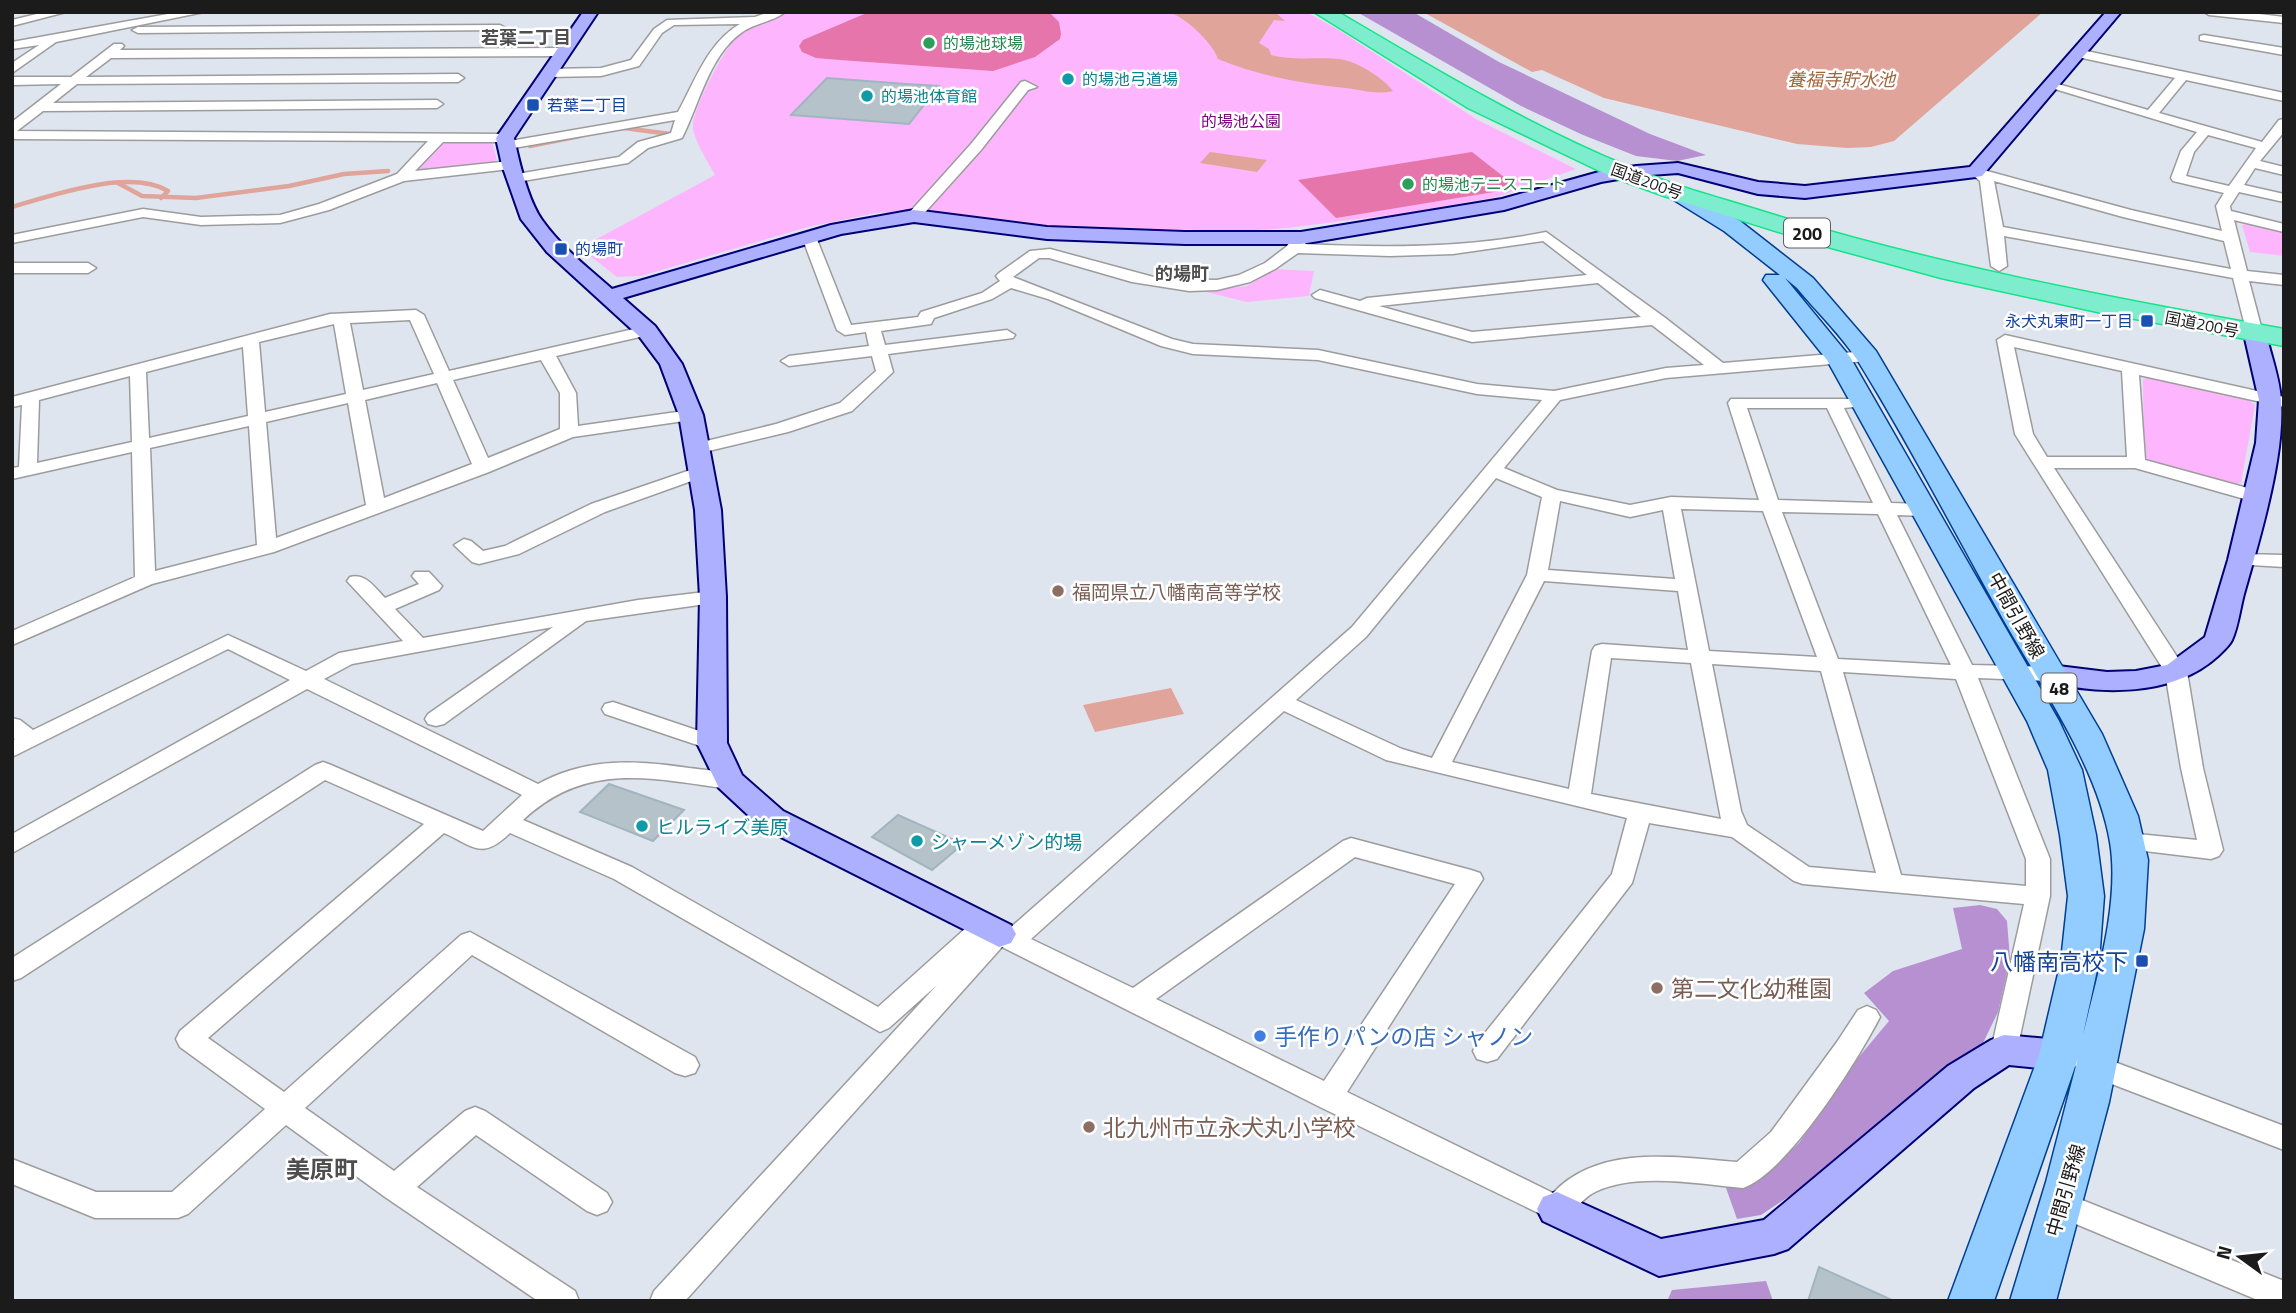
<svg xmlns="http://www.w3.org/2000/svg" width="2296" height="1313" font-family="'Titillium Web','Noto Sans JP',sans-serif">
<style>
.forest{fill:#b790d1}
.park{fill:#fdb6fe}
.pitch{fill:#e575ab}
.water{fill:#e0a49b}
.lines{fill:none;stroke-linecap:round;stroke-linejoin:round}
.stream{stroke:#e0a49b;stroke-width:4.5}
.building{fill:#b5c2ca;stroke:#a0b5c0;stroke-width:2}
.street-casing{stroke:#9c9c9c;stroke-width:3}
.secondary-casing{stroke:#010074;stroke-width:4}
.primary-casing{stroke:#003e92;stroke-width:3}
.highway-casing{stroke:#15e388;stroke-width:3}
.street{fill:#fff;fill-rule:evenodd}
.secondary{fill:#acb0ff;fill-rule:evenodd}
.primary{fill:#93ccff;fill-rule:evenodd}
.highway{fill:#7eedce;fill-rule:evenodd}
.leisure-dot{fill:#2e9e5b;stroke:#fff;stroke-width:2.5}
.culture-dot{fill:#0f9aa8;stroke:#fff;stroke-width:2.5}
.transit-dot{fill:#1a4fb4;stroke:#fff;stroke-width:2.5}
.education-dot{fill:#8d6e63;stroke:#fff;stroke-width:2.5}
.shop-dot{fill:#3f7fe0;stroke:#fff;stroke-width:2.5}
.labels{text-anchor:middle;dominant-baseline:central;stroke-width:5;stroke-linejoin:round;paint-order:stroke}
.far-leisure-label{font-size:16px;fill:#27864d;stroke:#fff;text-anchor:start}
.far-culture-label{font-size:16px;fill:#0d838f;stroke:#fff;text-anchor:start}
.far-transit-label{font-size:16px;fill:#164399;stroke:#fff;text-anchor:start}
.far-park-label{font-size:16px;fill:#7e0280;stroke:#fff}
.far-street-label{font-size:16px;fill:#1b1b1b;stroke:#fff}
.far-neighbourhood-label{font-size:18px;font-weight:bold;fill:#4e4e4e;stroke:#fff}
.far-water-label{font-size:18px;font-style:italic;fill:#a1653b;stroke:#fff}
.shield{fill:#fff;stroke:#5f5f5f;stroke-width:2}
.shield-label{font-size:18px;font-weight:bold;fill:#1b1b1b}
.education-label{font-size:19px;fill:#785e54;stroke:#fff;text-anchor:start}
.street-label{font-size:19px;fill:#1b1b1b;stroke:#fff}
.culture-label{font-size:19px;fill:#0d838f;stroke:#fff;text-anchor:start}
.near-transit-label{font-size:23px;fill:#164399;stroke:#fff;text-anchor:end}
.near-education-label{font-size:23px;fill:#785e54;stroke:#fff;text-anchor:start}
.near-shop-label{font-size:23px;fill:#366cbe;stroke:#fff;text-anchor:start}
.near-neighbourhood-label{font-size:24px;font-weight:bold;fill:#4e4e4e;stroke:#fff}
</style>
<rect width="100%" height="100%" fill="#dfe5ee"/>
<g class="forest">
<path d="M1357,12H1413L1499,62L1650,134L1706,155L1677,161L1636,156L1583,135L1521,106Z"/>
<path d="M1980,905L1997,909L2007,921L2010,959L1998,1012L1983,1043L1904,1102L1848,1157L1761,1215L1737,1219L1726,1188L1757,1182L1799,1143L1858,1058L1889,1021L1864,993L1893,971L1962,949L1953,908Z"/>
<path d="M1766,1281L1773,1301H1667L1672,1290Z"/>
</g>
<g class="park">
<path d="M787,12H1306L1337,29L1476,119L1576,169L1497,197L1406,213L1287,228L1243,231L1064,227L928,210L876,213L808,227L641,276L617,277L580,248L715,175C709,164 692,137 693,126C693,107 727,43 742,31C755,21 772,17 787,12Z"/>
<path d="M485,140L492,143L497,160L485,165L427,171L418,169L440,144Z"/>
<path d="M2247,224L2284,233V256L2250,252L2242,225Z"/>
<path d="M1274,269L1314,271L1309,296L1247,302L1202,291L1247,286Z"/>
<path d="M2150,377L2246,398L2255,405L2241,483L2233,484L2151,461L2144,456L2143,379Z"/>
</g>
<g class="pitch">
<path d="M869,12H1049L1059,22L1061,34L1060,39L1035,57L993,71L840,60L816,58L802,52L799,46L803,40Z"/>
<path d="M1472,152L1518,188L1336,218L1298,180Z"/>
</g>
<g class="water">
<path d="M1169,12H1275L1285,21L1274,20L1259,43L1269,49L1271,55C1295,62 1329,55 1348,61C1362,65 1384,79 1393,91C1375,95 1363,90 1345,88C1300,83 1259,76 1218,59C1212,42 1186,18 1169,12Z"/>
<path d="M1423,12H2043L1894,141L1871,147L1847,148L1797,144L1604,98L1542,70L1532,72Z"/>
<path d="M1210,152L1267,160L1257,172L1200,163Z"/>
<path d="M1171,688L1184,714L1095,732L1083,705Z"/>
</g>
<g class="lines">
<g class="stream">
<path d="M624,128L670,134"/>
<path d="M530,146L580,136"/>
<path d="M118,183L142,196L196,198L289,186L344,174L388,171"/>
<path d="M12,207C53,195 130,168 168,191L161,198"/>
</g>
</g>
<g class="building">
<path d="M827,78L906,84L939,86L909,124L791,115Z"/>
<path d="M609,784L684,810L653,841L580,812Z"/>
<path d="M898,815L963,844L932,870L872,837Z"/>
<path d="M1819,1267L1894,1301H1808Z"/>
</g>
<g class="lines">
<defs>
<g id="street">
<path d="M45,12H66L12,26V20Z"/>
<path d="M179,12H204L56,42L12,73V63L39,45L12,49V42Z"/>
<path d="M769,12H785C773,22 754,23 741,33C709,56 699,105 682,138L648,148L628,163L517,182L510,178L517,174L619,157L638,142L671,133L675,120L508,149L501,145L504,142H443L415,171L511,161L518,165L511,169L404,181L329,210L280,223L201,225L143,217L12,243V235L143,209L201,217L280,215L319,204L397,174L428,141L12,139V122L61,84L12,85V77H71L114,44H122L124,46L120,50L563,48L569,52L563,56L111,58L86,77L458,74L464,78L458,82L77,84L53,103L437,100L443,104L437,108L43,111L17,131L505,134L510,135V141L678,112C695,81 708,42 740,24L674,25L662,33L639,66L601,76L549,77L543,73L549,69L601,68L631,60L654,29L667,20L755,17Z"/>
<path d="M2204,12H2243L2284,17V23L2209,15Z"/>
<path d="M500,25L506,28L504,30L138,33L132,30L138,27Z"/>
<path d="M2204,35L2284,48V55L2200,40V36Z"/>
<path d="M2077,49L2284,93V101L2186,80L2159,113L2262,142L2279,120L2284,119V132L2260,161L2284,167V175L2255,168L2244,185L2284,194V202L2239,192L2230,206L2231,211L2284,224V232L2234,220L2247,271L2284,275V285L2249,281L2263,334L2261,337L2255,339L2247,334L2233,278L2004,236L2007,266L1999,271L1991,266L1980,181L1969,172L1976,168L2131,210L2222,231L2216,206L2224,193L2173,181L2171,178L2181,151L2197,132L2045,86L2051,82L2148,110L2175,78L2073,56L2071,53ZM2208,135L2256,148L2229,186L2186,176L2194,152ZM1994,181L2123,217L2224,241L2231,269L2003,227Z"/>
<path d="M1025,81L1037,87L1028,90L981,150L919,219H909V213L971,144L1021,82Z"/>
<path d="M1546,232L1664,317L1723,363L1867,351L1875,356L1867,361L1666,378L1560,400L1504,468L1557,490L1630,505L1671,497L1759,500L1728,403L1731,399H1854L1857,403L1854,407L1844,408L1891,503L1923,504L1932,510L1923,516L1897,515L1972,665L2050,667L2058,669L2061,674L2058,679L2050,681L1978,678L2050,859V896L2017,1050L2014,1058L2004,1061L1994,1058L1991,1050L2024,904L1803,884L1794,881L1732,837L1649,823L1632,883L1497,1059L1487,1062L1477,1059L1473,1051L1477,1043L1612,874L1627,818L1386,760L1284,711L1031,939L1133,988L1343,841L1351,838L1471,870L1480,873L1483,879L1347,1092L1553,1193C1599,1144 1677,1157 1737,1162L1771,1132L1837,1042L1858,1010L1867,1006L1876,1010L1880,1017C1858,1060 1788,1172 1743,1188C1700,1184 1635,1172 1595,1192C1580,1199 1574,1216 1557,1222L1318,1106L1002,947L685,1301H650L654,1291L937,985L889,1028L880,1032L614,879L510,833C482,860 475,847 444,833L208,1038L284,1092L461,935L470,932L695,1057L699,1065L695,1073L685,1076L675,1073L472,955L305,1108L394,1171L465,1111L475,1107L485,1111L607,1193L612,1202L607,1211L597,1215L587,1211L476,1135L417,1187L575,1291L579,1301H538L385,1197L286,1125L188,1214L178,1218H95L12,1184V1159L96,1192H172L265,1109L180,1047L176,1039L180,1031L424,824L325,780L21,978L12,981V958L315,765L323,762L331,765L483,831L522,795L307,689L12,853V834L290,680L228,649L12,757V741L15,739L12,737V718L20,720L33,730L228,635L306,671L339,653L403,641L347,581L350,577C366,573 375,588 385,598L419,584L412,576L415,572H429L442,586L439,590L395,609L423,638L638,600L713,591L720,593L723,597L720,601L713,603L586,621L444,724L436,726L428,724L425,719L428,714L553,627L352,664L324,679L538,784C586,757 637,760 689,768C705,770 722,771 738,775L741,781L738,787L730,789C652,779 587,760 523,820L632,867L878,1007L977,918L986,916L995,918L998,925L1010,928L1352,627L1542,400L1477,394L1318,360L1193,354L1161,346L1048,299L1011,288L992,299L934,318L931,324L881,331L885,345L1007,330L1015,335L1013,338L888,354L893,372L852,411L788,432L696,454L690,453L687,449L690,445L776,424L840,403L876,371L872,356L789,366L781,361L789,356L869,346L866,332L845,335L837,330L802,237L804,234H814L816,237L851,325L918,317L921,312L982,293L1000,281L996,276L999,273L1030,251L1050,249L1161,279L1217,280L1239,275L1265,263L1286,247L1296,235L1301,234L1308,238L1305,244C1386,248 1466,248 1546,232ZM1543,241L1587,275L1367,298L1360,301L1320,290L1312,295L1315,298L1472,342L1652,325L1704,365L1666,368L1554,391L1477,384L1318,350L1193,344L1172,339L1013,277L1039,258H1049L1132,282L1189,291L1217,290L1250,282L1275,269L1298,253L1390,256L1453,254ZM1598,283L1641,317L1472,332L1379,306ZM1747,408H1827L1873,503L1778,500ZM1496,478L1542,497L1527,575L1432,758L1402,749L1296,700L1366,637ZM1560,501L1630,517L1663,510L1675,579L1548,570ZM1681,509L1763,511L1817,657L1709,651ZM1782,512L1878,514L1951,665L1838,659ZM1544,581L1678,591L1688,650L1602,644L1595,646L1592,651L1569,789L1452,762ZM1611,658L1691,663L1721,819L1591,794ZM1712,664L1821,671L1876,873L1809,867L1747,825L1741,811ZM1843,672L1956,679L2026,859V886L1901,875ZM1355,857L1455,884L1324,1081L1156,999Z"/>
<path d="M12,263H88L96,268L88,273H12Z"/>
<path d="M416,310L424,315L449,371L647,326L653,328L655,331L653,334L556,356L576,393L578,426L691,410L700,415L691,420L573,437L489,472L274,552L152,584L12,645V631L135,577L132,452L12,479V468L19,467L22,405L12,407V397L330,314ZM410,320L434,374L363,390L350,323ZM334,324L346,394L265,412L259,342ZM243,347L248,416L149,438L146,372ZM541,360L560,393V429L488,458L453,380ZM130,376L132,442L37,463L39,400ZM437,383L472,464L384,498L365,400ZM348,403L366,505L276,538L266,422ZM249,426L257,545L155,571L150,448Z"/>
<path d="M2005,335L2284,397V407L2139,375L2145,460L2262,492L2264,496L2262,500H2248L2135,468H2054L2187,672L2203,768L2223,850L2219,856L2211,859L2128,849L2120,847L2116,841L2120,835L2128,833L2197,840L2181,768L2165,672L2015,434L1997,340ZM2014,347L2122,371L2127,457H2047L2033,434Z"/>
<path d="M702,466L708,467L711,471L708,475L605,512L519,554L479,564L472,562L454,545L464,539L471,541L483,551L505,546L591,504Z"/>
<path d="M2241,554L2284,555V567L2234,564L2231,560L2234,556Z"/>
<path d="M613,702L720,738L723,743L720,748L712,750L605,714L602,709L605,704Z"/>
<path d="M2088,1052L2284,1126V1150L2078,1071L2074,1063L2078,1055Z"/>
<path d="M2062,1192L2284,1281V1301H2260L2052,1214L2047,1205L2052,1196Z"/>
</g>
<g id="secondary">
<path d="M583,12H598L514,138C519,162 528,200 542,220C561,247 587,267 612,289L831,225L914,210L1047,227L1185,232H1301L1502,199L1599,172L1636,166L1678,163L1758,182L1805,186L1970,167L2106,12H2121L1982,176L1976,177L1805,198L1758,194L1678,173L1636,176L1601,182L1504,210L1301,244H1185L1047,239L914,222L841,234L623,298L655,326L682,364L703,415L721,510L726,597L727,743L742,775L783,811L1011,925L1016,934L1011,943L999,947L761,827L719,788L697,743L700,597L695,510L679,415L660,364L639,336L547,252L521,219L502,165L496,138Z"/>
<path d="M2255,328L2263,329L2266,334C2271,356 2280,379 2281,401C2285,456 2259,541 2244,594C2240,609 2238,627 2232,640C2229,646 2222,652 2218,656C2172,698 2096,695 2040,680L2036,674L2040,668L2050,665L2107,672L2136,671L2167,665L2205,637L2228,560L2256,443L2259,400L2244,334L2247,329Z"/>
<path d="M2004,1035L2059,1040L2072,1045L2077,1055L2072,1065L2059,1070L2009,1065L1974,1088L1788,1249L1774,1254L1659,1276L1543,1221L1537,1209L1543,1197L1557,1192L1661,1239L1764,1220L1948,1066L1991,1040Z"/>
</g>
<path id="primary" d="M1668,182L1740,221L1813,278L1876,351L2102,734L2138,816L2148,860L2144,929L2109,1102L2056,1301H2010L2046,1182L2078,1058L1994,1301H1948L2039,1055L2061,961L2068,896L2060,835L2048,770L2027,721L1827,360L1763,280L1766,275H1780L1724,231L1661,192L1658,188L1661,184ZM1785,278L1797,288C1817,312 1841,335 1858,361C1910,445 1955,533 2003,619C2041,686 2097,766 2110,842C2120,902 2097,977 2083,1035L2099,961L2104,896L2096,835L2082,770L2059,721L1850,357Z"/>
<path id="highway" d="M1314,12H1338C1433,68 1526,124 1627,166C1673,186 1721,198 1768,213C1937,265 2110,298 2284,329V346L2102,313L1941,278L1817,244L1664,196L1612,177L1468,108Z"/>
</defs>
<use href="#street" class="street-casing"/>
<use href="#secondary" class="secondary-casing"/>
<use href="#primary" class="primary-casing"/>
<use href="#highway" class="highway-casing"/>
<use href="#street" class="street"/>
<use href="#secondary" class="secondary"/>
<use href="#primary" class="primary"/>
<use href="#highway" class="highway"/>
</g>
<g class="leisure-dot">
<circle cx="929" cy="43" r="7"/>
<circle cx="1408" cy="184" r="7"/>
</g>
<g class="culture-dot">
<circle cx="1068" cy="79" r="7"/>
<circle cx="867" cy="96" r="7"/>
<circle cx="642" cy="826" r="7"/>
<circle cx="917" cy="841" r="7"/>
</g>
<g class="transit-dot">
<rect x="526" y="98" width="14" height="14" rx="3.5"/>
<rect x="554" y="242" width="14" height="14" rx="3.5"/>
<rect x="2140" y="314" width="14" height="14" rx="3.5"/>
<rect x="2135" y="954" width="14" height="14" rx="3.5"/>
</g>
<g class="education-dot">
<circle cx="1058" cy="591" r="7"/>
<circle cx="1657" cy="988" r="7"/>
<circle cx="1089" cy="1127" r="7"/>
</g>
<circle class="shop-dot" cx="1260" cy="1036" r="7"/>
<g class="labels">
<g class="far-leisure-label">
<text x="943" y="43">的場池球場</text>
<text x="1422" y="184">的場池テニスコート</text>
</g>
<g class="far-culture-label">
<text x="1082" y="79">的場池弓道場</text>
<text x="881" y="96">的場池体育館</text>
</g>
<g class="far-transit-label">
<text x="547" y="105">若葉二丁目</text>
<text x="575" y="249">的場町</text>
<text x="2133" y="321" text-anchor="end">永犬丸東町一丁目</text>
</g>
<g class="far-park-label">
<text x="1241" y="121">的場池公園</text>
</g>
<g class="far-street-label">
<text transform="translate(1647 181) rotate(20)">国道200号</text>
<text transform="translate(2202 324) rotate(11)">国道200号</text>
</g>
<g class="far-neighbourhood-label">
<text x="526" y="37">若葉二丁目</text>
<text x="1182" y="273">的場町</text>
</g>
<g class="far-water-label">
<text x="1841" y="79">養福寺貯水池</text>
</g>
<g class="shield">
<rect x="1784" y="218.5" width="46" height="29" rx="5"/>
<rect x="2041.5" y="673.5" width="35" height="29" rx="5"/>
</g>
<g class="shield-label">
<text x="1807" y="233">200</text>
<text x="2059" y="688">48</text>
</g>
<g class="education-label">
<text x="1072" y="591">福岡県立八幡南高等学校</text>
</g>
<g class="street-label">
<text transform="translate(2017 615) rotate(61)">中間引野線</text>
<text transform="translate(2065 1190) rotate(-74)">中間引野線</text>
</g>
<g class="culture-label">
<text x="656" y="826">ヒルライズ美原</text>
<text x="931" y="841">シャーメゾン的場</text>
</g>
<g class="near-transit-label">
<text x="2128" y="961">八幡南高校下</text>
</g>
<g class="near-education-label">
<text x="1671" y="988">第二文化幼稚園</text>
<text x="1103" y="1127">北九州市立永犬丸小学校</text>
</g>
<g class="near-shop-label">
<text x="1274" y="1036">手作りパンの店 シャノン</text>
</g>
<g class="near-neighbourhood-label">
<text x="322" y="1169">美原町</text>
</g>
</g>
<rect width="2296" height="1313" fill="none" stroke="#1b1b1b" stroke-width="28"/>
<g transform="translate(2240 1257) rotate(285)" stroke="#ffffff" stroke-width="5" paint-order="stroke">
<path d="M0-5L12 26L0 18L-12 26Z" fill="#1b1b1b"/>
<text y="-10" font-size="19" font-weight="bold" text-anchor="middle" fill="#1b1b1b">N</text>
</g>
</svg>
